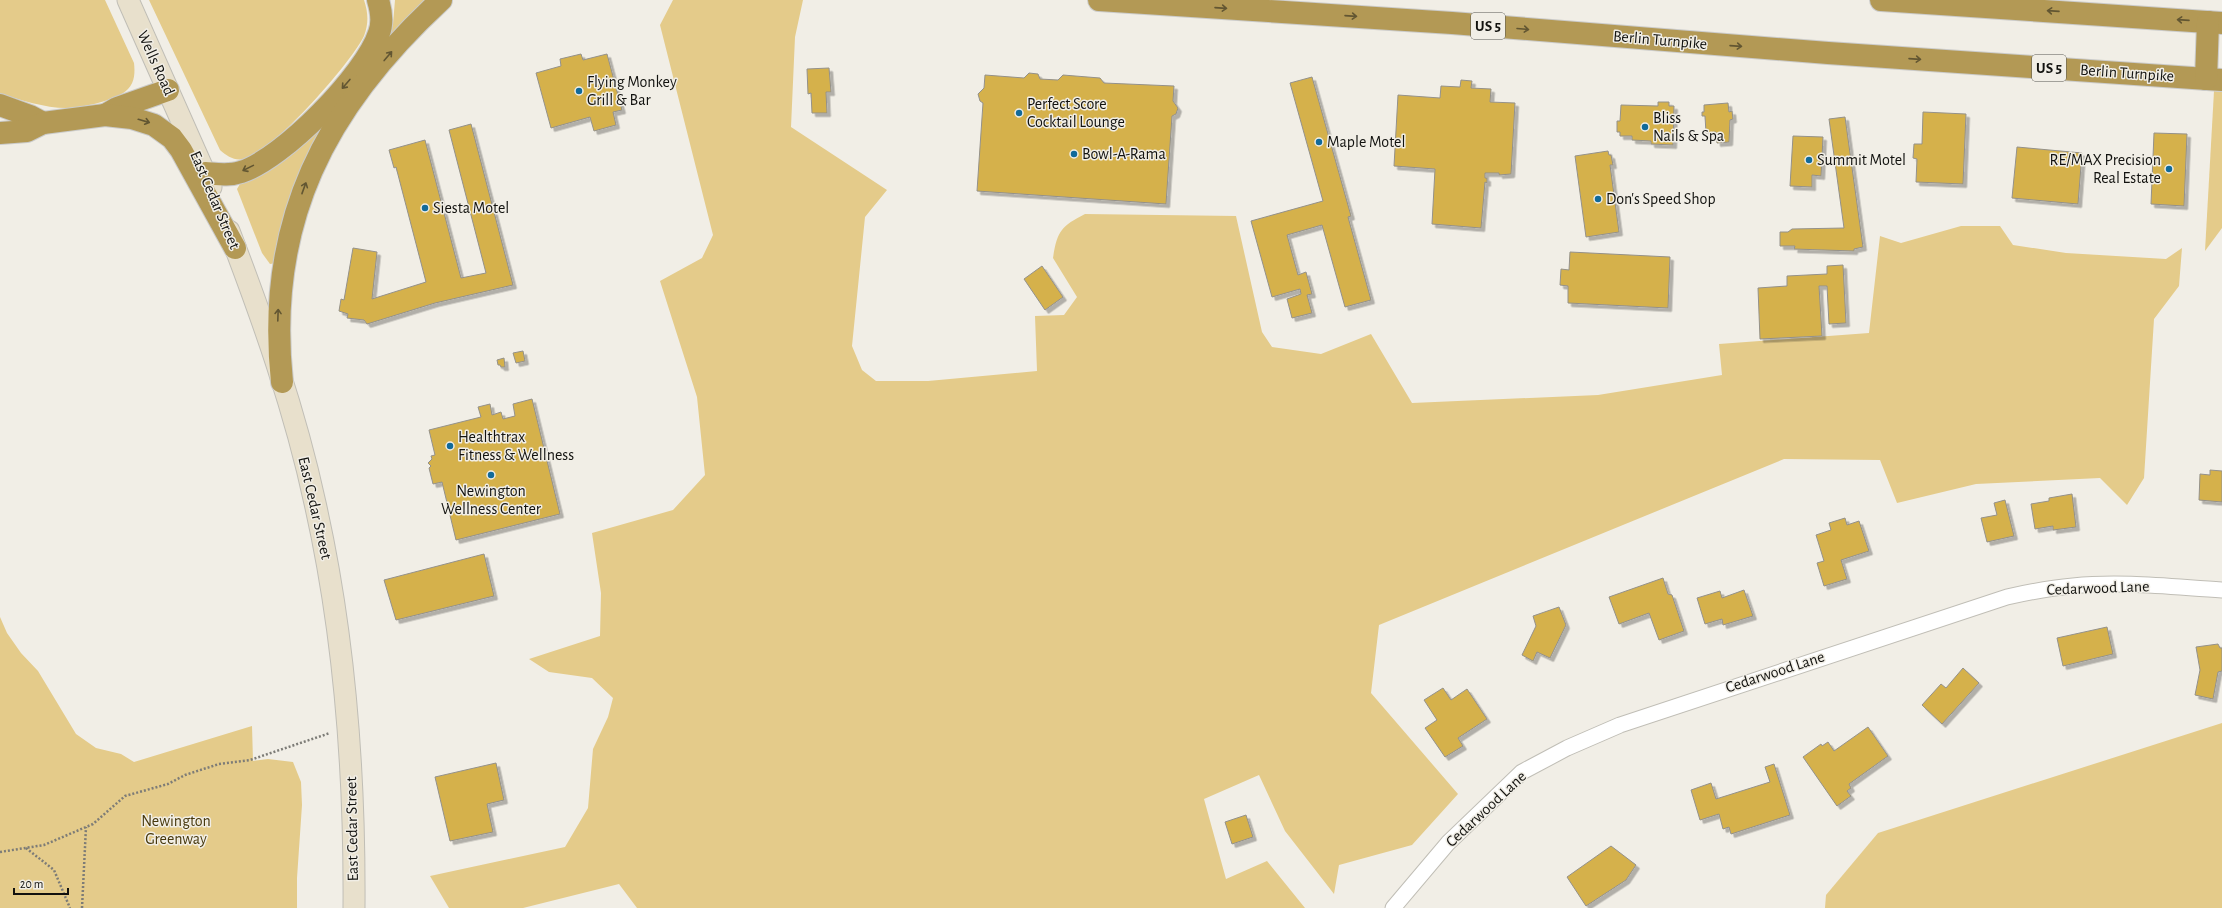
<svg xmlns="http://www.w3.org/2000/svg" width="2222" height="908" font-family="'Alegreya Sans',sans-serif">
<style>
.green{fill:#e4cb8a}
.building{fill:#d5b14c;stroke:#94918a;filter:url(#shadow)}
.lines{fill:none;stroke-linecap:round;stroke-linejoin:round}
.street-casing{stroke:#c0beb6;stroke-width:17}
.secondary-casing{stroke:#c0beb6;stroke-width:23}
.highway-casing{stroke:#cbcbca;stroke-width:24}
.path{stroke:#7d7c77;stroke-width:2.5;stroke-dasharray:2 2;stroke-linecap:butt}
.street{stroke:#fff;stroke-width:15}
.secondary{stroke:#e8e0cc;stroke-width:21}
.highway{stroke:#b39955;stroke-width:22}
.oneway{stroke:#625632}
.poi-dot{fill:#116a9a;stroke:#f1eee6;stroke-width:1.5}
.labels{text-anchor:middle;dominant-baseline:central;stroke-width:3;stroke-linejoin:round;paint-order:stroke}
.shield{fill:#f1eee6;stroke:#555450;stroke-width:1}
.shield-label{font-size:15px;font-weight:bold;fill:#12120f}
.street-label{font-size:16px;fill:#12120f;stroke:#f1eee6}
.poi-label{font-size:16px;fill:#12120f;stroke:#f1eee6;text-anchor:start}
.park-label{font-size:16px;fill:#47380c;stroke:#f1eee6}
</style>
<defs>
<filter id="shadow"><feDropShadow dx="3.5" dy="3.5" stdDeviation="0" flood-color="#0004"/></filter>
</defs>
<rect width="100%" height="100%" fill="#f1eee6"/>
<g class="green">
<path d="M0,0H105L134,63C135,72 135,82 128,89C118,100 84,107 70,108C47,109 22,100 0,94Z"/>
<path d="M149,0H364C368,12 369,23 364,36C351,63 275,149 247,158C236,162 228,157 220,150Z"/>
<path d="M395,0H429L384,43L393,24Z"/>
<path d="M673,0H803L795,37L791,127L887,190L865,217L852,346L862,370L876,381H928L1037,371L1035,316L1064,315L1077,297L1053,258C1057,232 1061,226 1085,214L1236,216L1262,332L1272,347L1321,354L1371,334L1412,403L1598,395L1722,375L1719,344L1869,333L1880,236L1901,243L1961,226H2000L2013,245L2066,253L2166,259L2182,248L2179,286L2154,319L2144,478L2127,505L2100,478L1976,484L1897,503L1880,460L1784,459L1379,625L1371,693L1458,794L1412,845L1339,865L1334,894L1285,831L1259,775L1204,799L1226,879L1267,861L1305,908H637L619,884L523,908H449L430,876L565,847L588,808L593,749L608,717L613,698L592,678L549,672L529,659L600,636L601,593L592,533L673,510L705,475L697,397L660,281L702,258L713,235L660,25Z"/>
<path d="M2214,91L2222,92V228L2205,251Z"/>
<path d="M338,100L276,263L270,264L262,253L237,189L240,184Z"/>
<path d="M0,617L7,633L21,653L38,671L76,734L96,748L121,754L134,762L252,726L253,761L268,759L293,762L301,782L302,805L297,878V908H0Z"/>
<path d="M2222,723V908H1825L1826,895L1878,833Z"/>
</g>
<g class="building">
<path d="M581,54L583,60L607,54L622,110L613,112L616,125L594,131L590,117L551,128L536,73L561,66L560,59Z"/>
<path d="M829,68L831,92H826L827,113H812L811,93L808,94L807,69Z"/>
<path d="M1029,73L1038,74L1040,79L1058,80L1063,75L1100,78L1104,83L1174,86L1173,101L1178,108L1176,114L1172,116L1166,204L977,191L983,103L980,101L978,94L984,88L985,75L1024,78Z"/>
<path d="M1312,77L1351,216L1348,217L1371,300L1345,307L1322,225L1287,235L1298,275L1306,272L1312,294L1307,295L1312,313L1292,318L1287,299L1301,294L1300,289L1272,297L1251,221L1323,201L1290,83Z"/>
<path d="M1461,80L1472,81L1471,88L1491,89L1490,102L1515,103L1511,174L1499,175V173H1485V178H1487V183L1485,182L1481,228L1432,224L1435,169L1394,166L1398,95L1440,98L1441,86L1460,87Z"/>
<path d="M1658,102H1669V106H1674L1673,145L1651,144V141L1632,140V136H1620V132H1617V121H1620L1621,105L1658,106Z"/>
<path d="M1728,103L1729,112L1732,111L1733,119L1730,120L1729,142L1717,143L1716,132L1706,133L1705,116H1702V112H1704V105Z"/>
<path d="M1923,112L1966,114L1963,184L1916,182L1917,159L1913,158L1914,144H1922Z"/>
<path d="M1845,117L1863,247L1854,249V251L1794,249L1795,246H1780V232H1788L1792,229L1844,228L1829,119Z"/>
<path d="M471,124L513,285L435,303L367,324L364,320L347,318L348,314L339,311L341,299L344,300L353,248L377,252L372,299L426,282L396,167L394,168L389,150L425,140L461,278L486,273L449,130Z"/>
<path d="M2154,133L2187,134L2184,206L2151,204Z"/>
<path d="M1793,136L1823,137L1821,176L1812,175V187L1790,186Z"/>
<path d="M2017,147L2082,153L2078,204L2012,198Z"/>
<path d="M1608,151L1609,155H1611L1613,165H1610L1619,232L1586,237L1575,156Z"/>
<path d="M1570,252L1670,257L1668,308L1568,303V286L1560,285L1561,269L1569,270Z"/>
<path d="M1843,265L1846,323L1829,324L1827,286H1819L1822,336L1760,339L1758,288L1787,286V276L1827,274V266Z"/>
<path d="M1042,266L1063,297L1045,310L1024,279Z"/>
<path d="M523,351L525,361L516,363L513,353Z"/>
<path d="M504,358L505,367H501L500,365H498L497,360Z"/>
<path d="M532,399L560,514L456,540L442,482L433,484L429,468L431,466L428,463L432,459L431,456L435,455L429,430L481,417L478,407L490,404L492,415L501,412L503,419L515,416L513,404Z"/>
<path d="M2210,470L2222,471V502L2199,500L2200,474L2210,475Z"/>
<path d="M2072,494L2076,527L2053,530V526L2035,529L2031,504L2049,501V498Z"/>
<path d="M2005,500L2014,536L1987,542L1981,518L1997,515L1994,503Z"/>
<path d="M1845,518L1847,525L1859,521L1869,551L1841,560L1847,579L1824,586L1817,563L1824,561L1816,535L1831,530L1829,523Z"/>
<path d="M484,554L494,596L396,620L384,580Z"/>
<path d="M1663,578L1668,594L1672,595L1684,631L1659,640L1649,613L1619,624L1609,597Z"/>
<path d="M1744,590L1753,616L1723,625L1722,619L1705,624L1697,598L1720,591L1722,598Z"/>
<path d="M1559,607L1566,625L1550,658L1537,652L1533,661L1522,655L1536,626L1533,616Z"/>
<path d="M2107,627L2113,654L2063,666L2057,638Z"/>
<path d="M2218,644L2220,648H2222V671L2218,672L2213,699L2195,695L2200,670L2196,647Z"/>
<path d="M1963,668L1979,683L1942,724L1922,705L1941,684L1946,688Z"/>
<path d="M1443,688L1451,700L1467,689L1487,719L1458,738L1463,746L1445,757L1425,728L1437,720L1424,700Z"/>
<path d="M1868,727L1888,756L1849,784L1851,788L1847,791L1851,796L1837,806L1803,757L1821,744L1822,746L1828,742L1834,751Z"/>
<path d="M496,763L504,800L487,804L493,832L450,841L435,777Z"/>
<path d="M1774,764L1790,815L1731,834L1729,827L1723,829L1719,814L1700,820L1691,790L1711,783L1716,799L1770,782L1765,767Z"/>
<path d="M1246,815L1253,837L1232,844L1225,822Z"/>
<path d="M1611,846L1636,865L1626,880L1586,906L1567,877Z"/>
</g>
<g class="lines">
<defs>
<path id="street" d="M1393,908L1448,843L1522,772L1567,748L1620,725L2007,597C2029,592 2050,588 2073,586C2122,581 2172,587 2222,590"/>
<g id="secondary">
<path d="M128,0L211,187"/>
<path d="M229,231C263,320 295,410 315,503C345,636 355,772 354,908"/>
</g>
<g id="highway">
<path d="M1099,0L1452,23L1828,53L2222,80"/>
<path d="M1881,0L2222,23"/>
<path d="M2206,79L2208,22"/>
<path d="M0,105L30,116L43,123"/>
<path d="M105,115L117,108L168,90"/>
<path d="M0,133L27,131L43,123L105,115L132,118L154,125L172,138L181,150L235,248"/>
<path d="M205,173C218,174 229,176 241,172C283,159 366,74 379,33C383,23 381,10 378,0"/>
<path d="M282,382C265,222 325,107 441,0"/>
</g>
</defs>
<use href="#street" class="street-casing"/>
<use href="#secondary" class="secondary-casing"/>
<use href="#highway" class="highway-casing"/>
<g class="path">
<path d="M26,848L54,870L70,908"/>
<path d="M0,852L44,845L93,824L125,796L168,784L185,775L219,764L250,760L330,733"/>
<path d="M82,908L86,827"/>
</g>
<use href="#street" class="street"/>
<use href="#secondary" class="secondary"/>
<use href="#highway" class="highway"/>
</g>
<defs><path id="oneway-shaft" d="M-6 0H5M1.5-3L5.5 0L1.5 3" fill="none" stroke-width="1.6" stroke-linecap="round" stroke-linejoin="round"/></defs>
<g class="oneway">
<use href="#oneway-shaft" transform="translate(1221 8) rotate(4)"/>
<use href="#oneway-shaft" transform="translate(2053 11) rotate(-176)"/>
<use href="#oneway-shaft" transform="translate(1351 16) rotate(4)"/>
<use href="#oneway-shaft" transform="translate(2183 20) rotate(-176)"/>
<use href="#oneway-shaft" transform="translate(1523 29) rotate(5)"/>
<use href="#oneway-shaft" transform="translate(1736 46) rotate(4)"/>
<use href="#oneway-shaft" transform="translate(388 56) rotate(-50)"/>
<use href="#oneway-shaft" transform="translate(1915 59) rotate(4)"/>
<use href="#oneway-shaft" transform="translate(346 84) rotate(131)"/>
<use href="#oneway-shaft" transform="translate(144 121) rotate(16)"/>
<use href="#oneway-shaft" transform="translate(248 168) rotate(154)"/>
<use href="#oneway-shaft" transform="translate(304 188) rotate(-70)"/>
<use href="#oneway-shaft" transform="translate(278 315) rotate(-88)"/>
</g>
<g class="poi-dot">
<circle cx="579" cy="91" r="4"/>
<circle cx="1019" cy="113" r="4"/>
<circle cx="1645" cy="127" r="4"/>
<circle cx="1319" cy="142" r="4"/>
<circle cx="1074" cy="154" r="4"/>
<circle cx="1809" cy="160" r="4"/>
<circle cx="2169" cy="169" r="4"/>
<circle cx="1598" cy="199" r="4"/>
<circle cx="425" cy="208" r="4"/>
<circle cx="450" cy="446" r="4"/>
<circle cx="491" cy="475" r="4"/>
</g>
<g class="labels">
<g class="shield">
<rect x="1471" y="13" width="34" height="26" rx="3"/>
<rect x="2032" y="55" width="34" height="26" rx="3"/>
</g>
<g class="shield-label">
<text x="1488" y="26">US 5</text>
<text x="2049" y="68">US 5</text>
</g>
<g class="street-label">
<text transform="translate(1660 40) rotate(5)">Berlin Turnpike</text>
<text transform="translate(156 63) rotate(66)">Wells Road</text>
<text transform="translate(2127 73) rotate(4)">Berlin Turnpike</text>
<text transform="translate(215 200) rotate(67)">East Cedar Street</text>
<text transform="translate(315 508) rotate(77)">East Cedar Street</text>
<text transform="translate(2098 588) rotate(-2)">Cedarwood Lane</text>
<text transform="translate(1775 672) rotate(-18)">Cedarwood Lane</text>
<text transform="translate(1486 809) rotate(-43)">Cedarwood Lane</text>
<text transform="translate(352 829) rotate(-91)">East Cedar Street</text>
</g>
<g class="poi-label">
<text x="587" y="82">Flying Monkey<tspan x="587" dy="18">Grill &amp; Bar</tspan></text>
<text x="1027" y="104">Perfect Score<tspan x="1027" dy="18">Cocktail Lounge</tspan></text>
<text x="1653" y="118">Bliss<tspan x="1653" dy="18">Nails &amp; Spa</tspan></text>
<text x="1327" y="142">Maple Motel</text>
<text x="1082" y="154">Bowl-A-Rama</text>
<text x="1817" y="160">Summit Motel</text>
<text x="2161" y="160" text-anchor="end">RE/MAX Precision<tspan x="2161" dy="18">Real Estate</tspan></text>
<text x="1606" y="199">Don's Speed Shop</text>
<text x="433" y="208">Siesta Motel</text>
<text x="458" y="437">Healthtrax<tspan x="458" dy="18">Fitness &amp; Wellness</tspan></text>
<text x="491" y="491" text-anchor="middle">Newington<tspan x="491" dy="18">Wellness Center</tspan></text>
</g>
<g class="park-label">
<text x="176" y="821">Newington<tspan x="176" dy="18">Greenway</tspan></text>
</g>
</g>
<path d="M14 888v6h54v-6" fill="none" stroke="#12120f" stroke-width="2"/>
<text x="20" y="888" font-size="12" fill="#12120f" stroke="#f1eee6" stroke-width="3" paint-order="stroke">20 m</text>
</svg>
